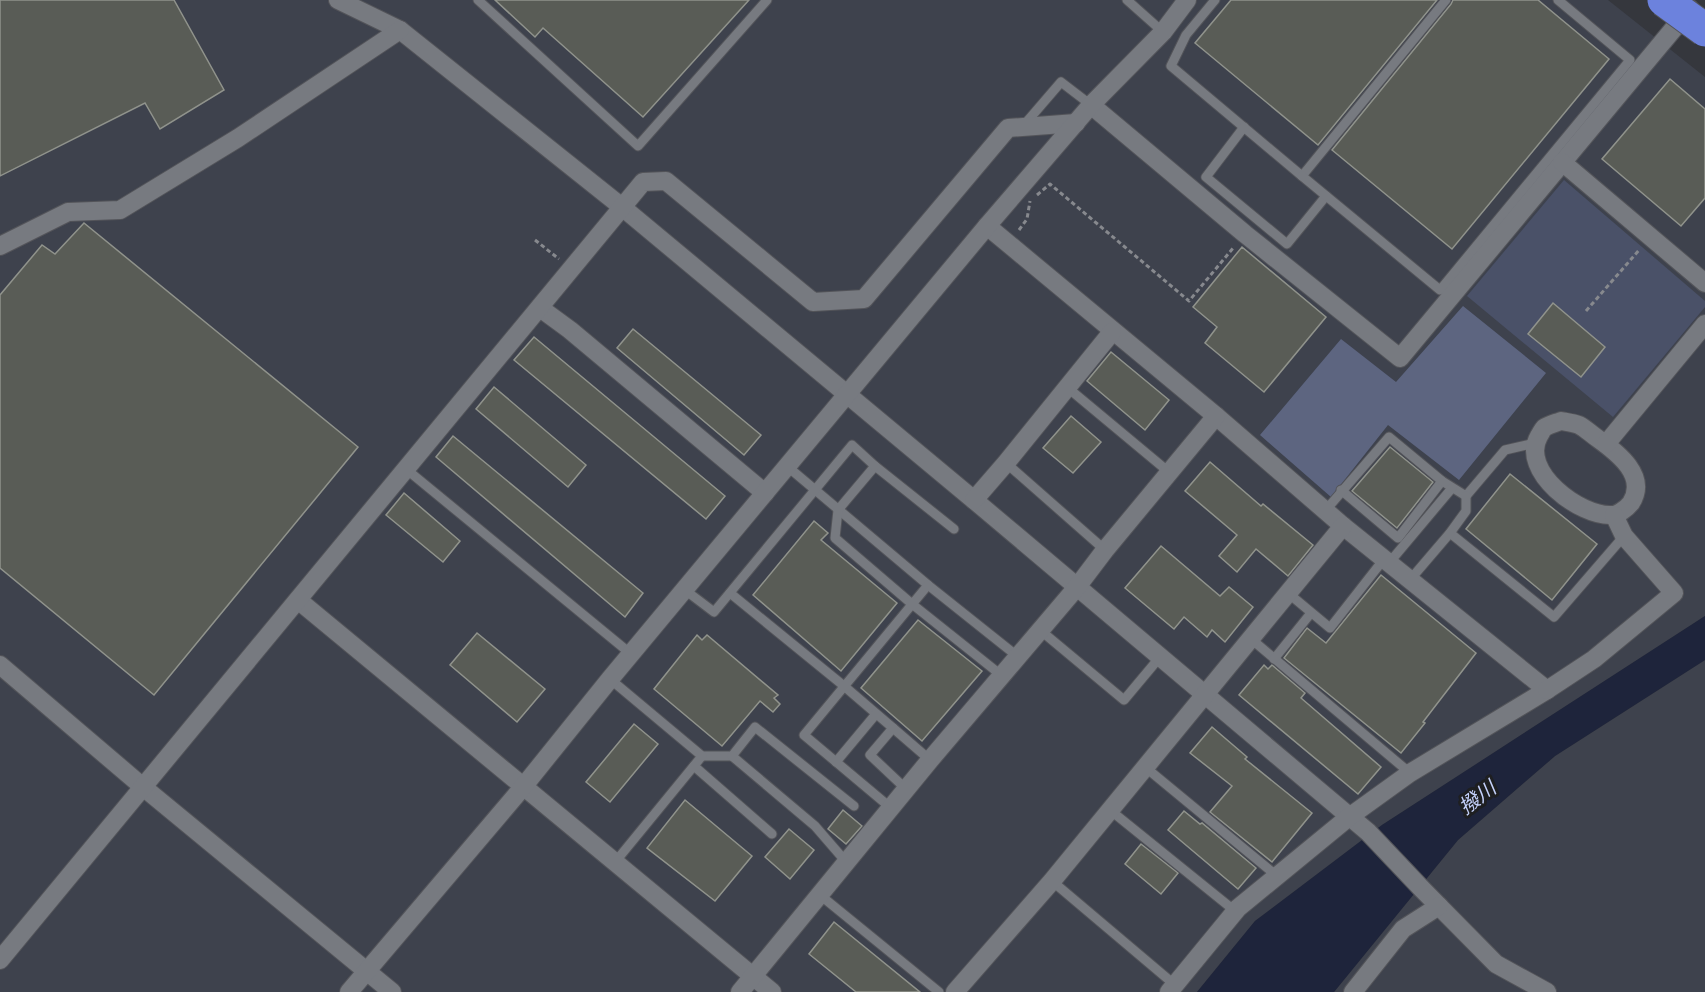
<svg xmlns="http://www.w3.org/2000/svg" width="1705" height="992" font-family="'Noto Sans','Noto Sans JP',sans-serif">
<style>
.built{fill:#3e424d}
.green{fill:#4a5168}
.forest{fill:#5d6580}
.water{fill:#1e243b}
.building{fill:#595c56;stroke:#90938c;stroke-width:1.5}
.lines{fill:none;stroke-linecap:round;stroke-linejoin:round}
.service-casing{stroke:#535459;stroke-width:11}
.minor-casing{stroke:#535459;stroke-width:20}
.path{stroke:#87898e;stroke-width:3;stroke-dasharray:4.5 3;stroke-linecap:butt}
.service{stroke:#777a80;stroke-width:9}
.minor{stroke:#777a80;stroke-width:18}
.motorway-bridge-casing{stroke:#535459;stroke-width:35;stroke-linecap:butt}
.motorway-bridge{stroke:#6c82dd;stroke-width:33}
.labels{text-anchor:middle;dominant-baseline:central;stroke-width:6;stroke-linejoin:round;paint-order:stroke}
.water-label{font-size:20px;font-style:italic;fill:#c5d2fb;stroke:#1e1f21}
</style>
<rect width="100%" height="100%" fill="#35373d"/>
<g class="built">
<path d="M0,0H1608L1705,77V616L1382,825L1255,921L1197,992H0Z"/>
<path d="M1705,660V992H1334L1458,840L1555,756Z"/>
</g>
<path class="green" d="M1564,180L1705,301V307L1613,417L1467,296Z"/>
<path class="forest" d="M1463,306L1546,373L1459,480L1388,425L1331,497L1260,435L1341,339L1396,382Z"/>
<path class="water" d="M1705,616V660L1555,756L1458,840L1334,992H1197L1255,921L1382,825Z"/>
<g class="building">
<path d="M0,0H174L224,90L160,129L145,103L0,176Z"/>
<path d="M495,0H749L643,117L543,28L535,37Z"/>
<path d="M1231,0H1437L1318,145L1195,43Z"/>
<path d="M1453,0H1538L1609,59L1452,249L1332,150L1451,4Z"/>
<path d="M1670,79L1705,109V198L1681,226L1602,159Z"/>
<path d="M84,223L358,447L154,695L0,568V295L42,245L55,254Z"/>
<path d="M1242,247L1326,317L1264,392L1205,343L1217,327L1193,307Z"/>
<path d="M1553,303L1605,347L1581,377L1528,334Z"/>
<path d="M633,329L761,435L744,455L617,348Z"/>
<path d="M534,337L725,496L706,519L514,360Z"/>
<path d="M1111,352L1169,400L1145,430L1087,381Z"/>
<path d="M494,387L586,465L568,487L476,409Z"/>
<path d="M1071,416L1101,442L1073,473L1043,448Z"/>
<path d="M453,436L643,593L625,617L436,457Z"/>
<path d="M1390,447L1433,482L1397,528L1352,491Z"/>
<path d="M1210,462L1261,506L1263,504L1313,545L1288,576L1256,549L1237,572L1219,556L1237,535L1185,491Z"/>
<path d="M1510,474L1597,544L1552,600L1466,529Z"/>
<path d="M404,493L460,541L443,562L386,515Z"/>
<path d="M814,521L828,533L821,540L897,603L841,671L753,595Z"/>
<path d="M1161,546L1220,596L1229,587L1253,607L1225,642L1212,630L1207,637L1184,617L1174,629L1125,588Z"/>
<path d="M1381,575L1476,653L1423,722L1425,723L1401,753L1284,658L1307,628L1326,643Z"/>
<path d="M918,620L982,671L922,741L861,688Z"/>
<path d="M477,633L545,689L517,722L450,665Z"/>
<path d="M697,635L702,640L707,635L778,695L774,698L780,704L773,712L760,701L722,746L654,689Z"/>
<path d="M1264,665L1268,669L1272,665L1305,693L1301,698L1381,767L1358,794L1239,695Z"/>
<path d="M634,724L658,744L610,802L586,782Z"/>
<path d="M1212,727L1247,757L1245,759L1312,813L1272,862L1210,812L1232,786L1190,753Z"/>
<path d="M685,800L752,856L715,901L647,848Z"/>
<path d="M843,810L862,826L846,844L828,829Z"/>
<path d="M1184,811L1200,824L1202,823L1256,868L1238,889L1168,830Z"/>
<path d="M789,829L814,850L790,879L765,857Z"/>
<path d="M1141,844L1178,873L1161,894L1125,864Z"/>
<path d="M834,922L920,992H856L809,954Z"/>
</g>
<g class="lines">
<defs>
<g id="service">
<path d="M478,0L638,146L767,0"/>
<path d="M1127,0L1163,32"/>
<path d="M1215,0L1186,35L1171,66L1302,176L1446,0"/>
<path d="M1024,125L1061,82L1091,105"/>
<path d="M1244,127L1206,177L1287,244L1326,196"/>
<path d="M1302,176L1440,290L1630,60L1558,0"/>
<path d="M1068,388L1170,473"/>
<path d="M1006,463L1105,550"/>
<path d="M788,467L928,585L1017,656"/>
<path d="M406,469L631,654"/>
<path d="M1341,490L1398,538L1442,481"/>
<path d="M1325,511L1389,437L1442,481L1466,496L1505,450L1535,443"/>
<path d="M954,529L875,466L838,510L835,538L912,604L1001,675"/>
<path d="M1450,533L1554,617L1624,536"/>
<path d="M1389,563L1452,488"/>
<path d="M1409,581L1450,533L1466,511V496"/>
<path d="M685,590L714,612L852,445L875,466"/>
<path d="M730,593L844,686L893,728L870,755L906,789"/>
<path d="M1288,593L1330,628L1384,559"/>
<path d="M1040,630L1124,700L1160,657"/>
<path d="M1250,638L1410,773"/>
<path d="M1274,659L1311,613"/>
<path d="M610,679L702,756H732L755,727L854,806"/>
<path d="M893,728L930,760"/>
<path d="M732,756L815,826L847,863"/>
<path d="M836,762L876,714"/>
<path d="M694,766L772,834"/>
<path d="M1145,767L1277,876"/>
<path d="M891,808L804,735L928,585"/>
<path d="M1110,810L1235,911"/>
<path d="M616,861L702,756"/>
<path d="M1052,881L1175,985"/>
<path d="M820,895L939,992"/>
</g>
<g id="minor">
<path d="M338,0L400,30L622,207L974,500L1368,832L1422,889L1496,964L1547,992"/>
<path d="M1091,105L1245,234L1400,358L1690,9"/>
<path d="M1562,162L1705,283"/>
<path d="M987,226L1216,416L1343,526L1547,690L1410,773L1349,817L1238,908L1169,992"/>
<path d="M0,246L68,212L120,210L238,138L400,30"/>
<path d="M540,308L570,330L765,493"/>
<path d="M1561,421C1566,422 1573,423 1579,425C1585,428 1591,434 1597,438C1618,453 1648,476 1631,503C1627,508 1618,515 1612,515C1580,517 1519,471 1539,436C1541,433 1542,430 1544,428C1548,425 1556,423 1561,421Z"/>
<path d="M1606,444L1705,324"/>
<path d="M974,500L1006,463L1112,332"/>
<path d="M298,600L772,992"/>
<path d="M0,665L143,787L392,992"/>
<path d="M1547,690L1594,659L1674,593L1624,536L1614,515"/>
<path d="M0,960L643,182L666,181L813,302L864,299L1008,128L1076,123"/>
<path d="M349,992L523,787L610,679L987,226L1091,105L1163,32L1187,0"/>
<path d="M740,992L930,760L1077,587L1105,550L1216,416"/>
<path d="M955,992L1052,881L1343,526"/>
<path d="M1353,992L1403,929L1439,906"/>
</g>
</defs>
<use href="#service" class="service-casing"/>
<use href="#minor" class="minor-casing"/>
<g class="path">
<path d="M1037,195L1050,184L1189,301L1234,247"/>
<path d="M1019,230L1027,219L1030,201"/>
<path d="M535,240L559,259"/>
<path d="M1586,311L1640,249"/>
</g>
<use href="#service" class="service"/>
<use href="#minor" class="minor"/>
<defs>
<path id="motorway-bridge" d="M1664,0L1705,30"/>
</defs>
<use href="#motorway-bridge" class="motorway-bridge-casing"/>
<use href="#motorway-bridge" class="motorway-bridge"/>
</g>
<g class="labels">
<g class="water-label">
<text transform="translate(1477 797) rotate(-37)">撥川</text>
</g>
</g>
</svg>
